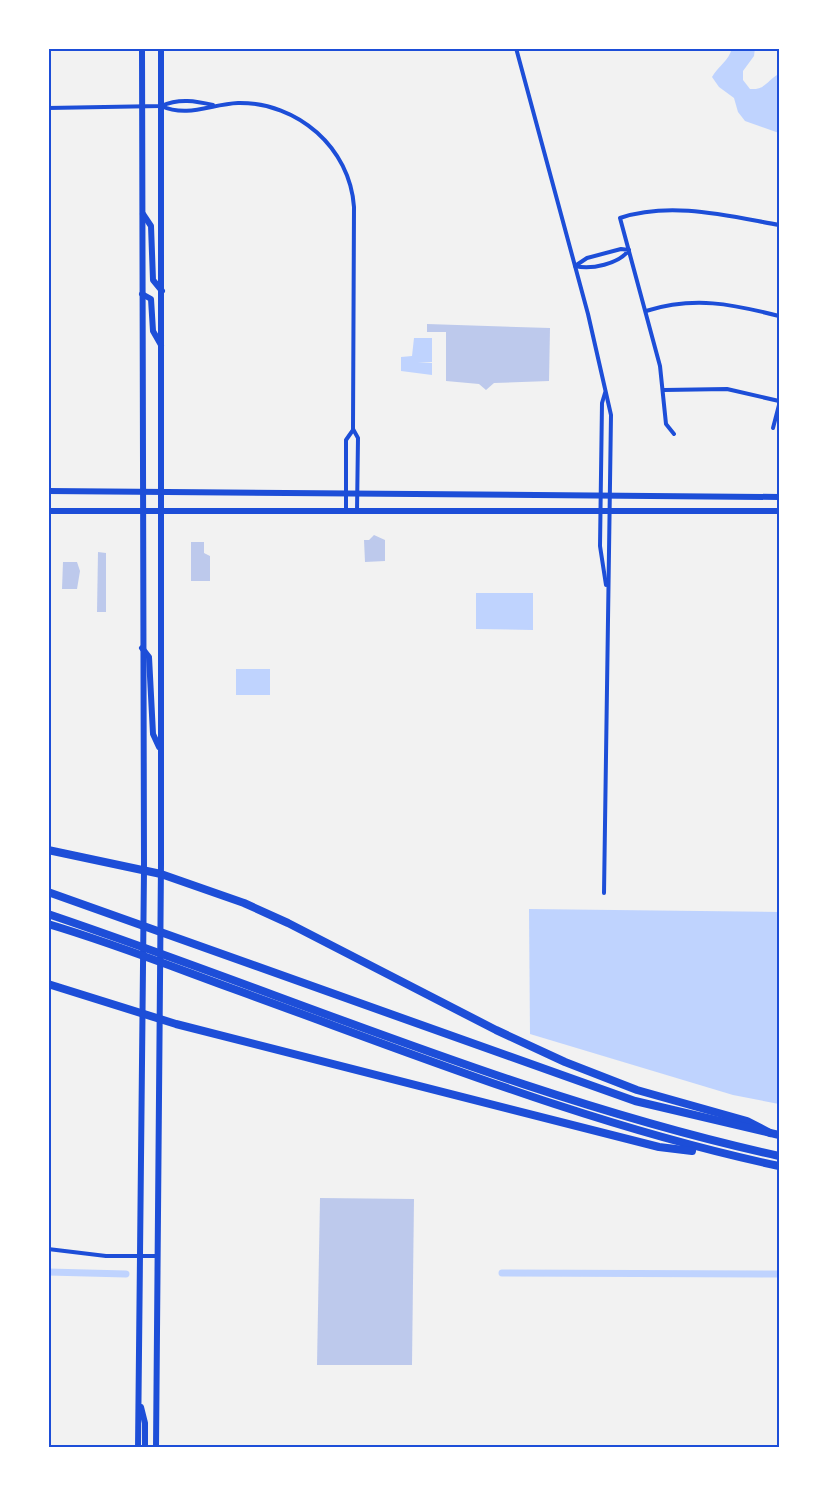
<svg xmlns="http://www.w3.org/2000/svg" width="827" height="1496" font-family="'Space Grotesk',sans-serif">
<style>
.water{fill:#bfd3fe}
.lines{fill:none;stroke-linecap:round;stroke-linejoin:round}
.canal{stroke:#bfd3fe;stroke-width:7}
.building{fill:#bdc9ec}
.minor{stroke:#1d4ed8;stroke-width:4}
.secondary{stroke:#1d4ed8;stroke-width:6}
.primary{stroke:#1d4ed8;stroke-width:6}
.motorway{stroke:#1d4ed8;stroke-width:8}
.neatline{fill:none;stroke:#1d4ed8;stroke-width:2}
</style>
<rect width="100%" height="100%" fill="#f2f2f2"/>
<g class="water">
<path d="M732,48H755L754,56L743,71V80L750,89C766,90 767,80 779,74V133L745,121L738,112L734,98L719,87L712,77C718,66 729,61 732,48Z"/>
<path d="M414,338H432V362L418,363H432V375L401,371V357L412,356Z"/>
<path d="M476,593H533V630L476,629Z"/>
<rect x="236" y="669" width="34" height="26"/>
<path d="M529,909L779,912V1104L733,1095L530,1034Z"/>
</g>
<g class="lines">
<g class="canal">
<path d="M48,1272L126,1274"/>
<path d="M502,1273L779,1274"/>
</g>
</g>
<g class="building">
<path d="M427,324L550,328L549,381L494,383L486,390L479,384L446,381V332H427Z"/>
<path d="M374,535L385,540V561L365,562L364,540H369Z"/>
<path d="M191,542H204V553L210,556V581H191Z"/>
<path d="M98,552L106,553V612H97Z"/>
<path d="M63,562H77L80,571L77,589H62Z"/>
<path d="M320,1198L414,1199L412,1365H317Z"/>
</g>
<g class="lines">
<g class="minor">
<path d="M516,48L588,314L611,415L604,893"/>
<path d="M161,106C188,118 211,104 238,103C298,102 350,148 354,207L353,429L358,438L357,512"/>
<path d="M48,108L161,106C179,98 196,101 213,105"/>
<path d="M621,249L629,250C619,264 591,270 575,266L587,258Z"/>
<path d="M646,311C694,296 732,304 779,316"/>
<path d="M664,390L727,389L779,401"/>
<path d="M605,393L602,403L600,546L606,585"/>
<path d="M773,428L779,405"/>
<path d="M674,434L666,424L660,366L620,218C671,201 728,216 779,225"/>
<path d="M346,511V440L353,430"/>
<path d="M48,1249L106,1256H157"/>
</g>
<g class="secondary">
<path d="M143,214L151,226L153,280L162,291"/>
<path d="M142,294L151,299L153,331L161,345"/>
<path d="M142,648L149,657L153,734L159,747"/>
<path d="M141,1407L145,1423V1448"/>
<path d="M138,1448L144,870L142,48"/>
<path d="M156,1448L161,864V48"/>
</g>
<g class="primary">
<path d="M48,491L779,497"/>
<path d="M48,511H779"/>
</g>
<g class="motorway">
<path d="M48,850L161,874L244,903L288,923L496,1030L565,1062L637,1090L747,1121L770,1133"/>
<path d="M48,892L635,1101L779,1135"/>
<path d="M48,914C291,996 528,1101 779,1156"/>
<path d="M48,924C109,942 168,965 228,987C409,1052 590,1126 779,1166"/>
<path d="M48,984L176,1024L659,1147L692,1151"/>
</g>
</g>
<rect width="827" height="1496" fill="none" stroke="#ffffff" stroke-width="99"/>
<rect x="50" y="50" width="728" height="1396" class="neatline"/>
</svg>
